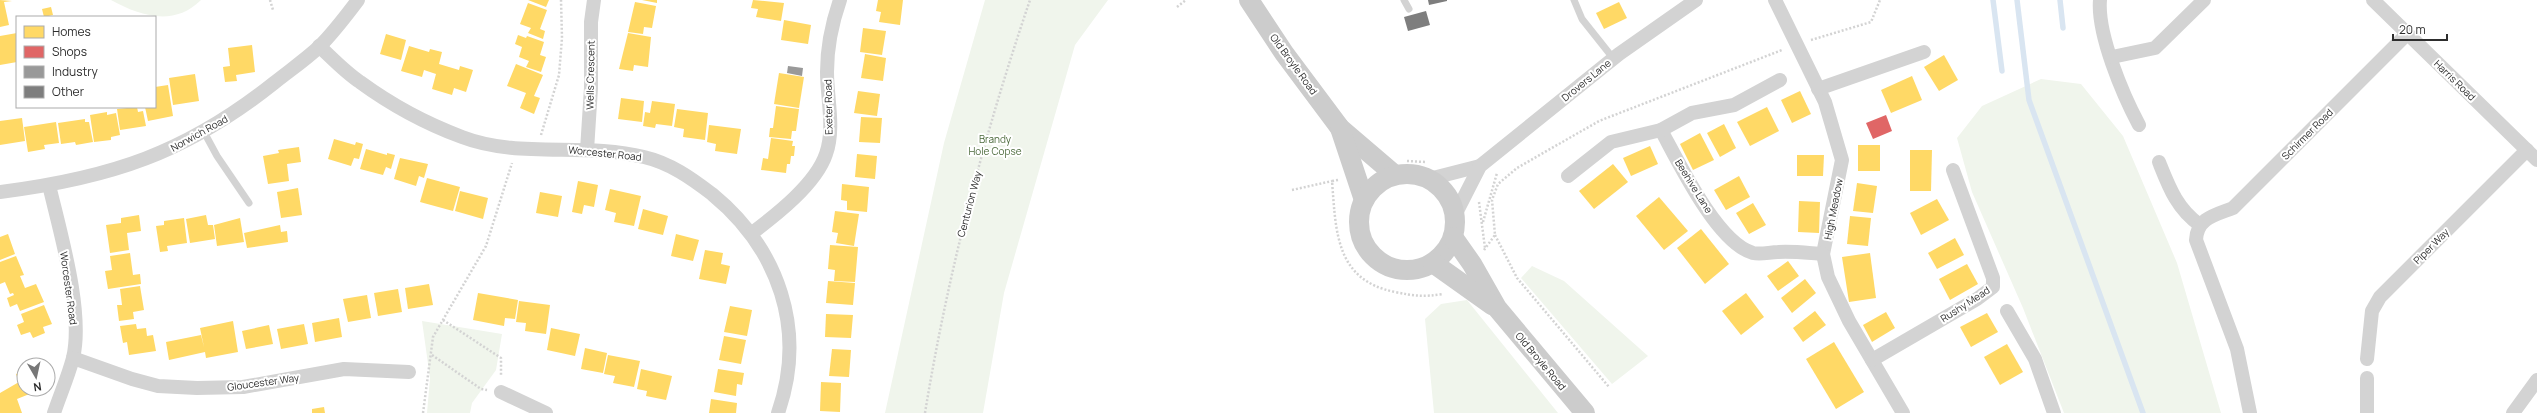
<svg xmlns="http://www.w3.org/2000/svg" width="2537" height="413" font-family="Manrope,sans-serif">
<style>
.green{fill:#f0f5ec}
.homes{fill:#ffd966}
.shops{fill:#e06666}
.industry{fill:#999}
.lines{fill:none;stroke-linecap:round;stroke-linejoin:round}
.stream{stroke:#d9e5f1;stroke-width:5.5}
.building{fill:#7e7e7e}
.path{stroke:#d3d3d3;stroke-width:2.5;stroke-dasharray:2 2;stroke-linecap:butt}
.service{stroke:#d3d3d3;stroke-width:7}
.minor{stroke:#d3d3d3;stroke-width:14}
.secondary{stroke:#ccc;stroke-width:20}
.labels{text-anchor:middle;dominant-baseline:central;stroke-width:4;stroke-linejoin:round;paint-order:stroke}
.street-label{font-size:10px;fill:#2e2e2e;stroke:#fff}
.park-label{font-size:10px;fill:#4c6a3c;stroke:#fff}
</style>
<rect width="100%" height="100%" fill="#fff"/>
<g class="green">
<path d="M111,0H201C174,27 140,16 111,0Z"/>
<path d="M985,0H1108L1075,45L1004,293L983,413H885L944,143Z"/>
<path d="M2041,79L2081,84L2123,136L2177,263L2221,413H2064L2023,308L1972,192L1957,138L1982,106Z"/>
<path d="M1532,266L1564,281L1648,356L1612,384L1521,278Z"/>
<path d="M1467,300L1558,413H1434L1425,319L1441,304Z"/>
<path d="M422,321L502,334L496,370L472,403L470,413H427L430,378Z"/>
</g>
<g class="homes">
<path d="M0,0L12,1L4,2L9,25L0,27Z"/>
<path d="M528,0H549L546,7Z"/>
<path d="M642,0H657V3Z"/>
<path d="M753,0L784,3L781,21L756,17L758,9L751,8Z"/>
<path d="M878,0H903L900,25L879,22L881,12L876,11Z"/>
<path d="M635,2L656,6L652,28L644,27L643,34L628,32Z"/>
<path d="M1619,2L1627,18L1604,29L1596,13Z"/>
<path d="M528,3L547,10L540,29L545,31L543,39L528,33L531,28L520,24Z"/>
<path d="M51,7L53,15L44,17L42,9Z"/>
<path d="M784,20L811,25L808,44L781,40Z"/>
<path d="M863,28L886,31L882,55L860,52Z"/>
<path d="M17,33V62L0,65V36Z"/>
<path d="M628,33L651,37L648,67L634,65L633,71L619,69Z"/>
<path d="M386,34L406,40L401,60L380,54Z"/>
<path d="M518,35L526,38L527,36L544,42L540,55L546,57L541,72L526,67L529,61L519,57L522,47L515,44Z"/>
<path d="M252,45L255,72L236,75L237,81L225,82L223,67L230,66L228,48Z"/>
<path d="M409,46L429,52L430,49L442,52L439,64L459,70L460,66L473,70L466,92L454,88L452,95L432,89L436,74L424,70L422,77L401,71Z"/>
<path d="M865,54L886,58L883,81L861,78Z"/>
<path d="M1944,55L1958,80L1939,91L1924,67Z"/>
<path d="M516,64L543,75L534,96L540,98L534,114L520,108L526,93L507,86Z"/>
<path d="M779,73L804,77L799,108L774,104Z"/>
<path d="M195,74L199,101L173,105L169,78Z"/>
<path d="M1912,76L1922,100L1891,113L1881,90Z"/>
<path d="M168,85L173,116L148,121L145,107H155V87Z"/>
<path d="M858,91L880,94L877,116L854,113Z"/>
<path d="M1800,91L1811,114L1792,123L1781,100Z"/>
<path d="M621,98L644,101L642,122L618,119Z"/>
<path d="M652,101L675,104L672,126L656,124L655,128L643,126L645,112L650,113Z"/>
<path d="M776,106L799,109L796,131H792L791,139L769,137L770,128H773Z"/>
<path d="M137,107L138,112L143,111L146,126L120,130L117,109Z"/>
<path d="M1767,107L1779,131L1750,146L1737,122Z"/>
<path d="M677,109L708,113L705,140L683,137L684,129L674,127Z"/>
<path d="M107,112V115L116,113L120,135L111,137V140L94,142L90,115Z"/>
<path d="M861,117L882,118L880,143L859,142Z"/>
<path d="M22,118L25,141L0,145V121Z"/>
<path d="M85,119V122H89L93,142L76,145L75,142L61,144L58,123Z"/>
<path d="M56,122L59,143L44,145L45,149L28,152L24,127Z"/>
<path d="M1724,124L1736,148L1720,157L1707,133Z"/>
<path d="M709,125L741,129L737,154L715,151L716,144L707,142Z"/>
<path d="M1700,133L1714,160L1693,170L1680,144Z"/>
<path d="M771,138L793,141L792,146H795L794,156H791L790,164H787L786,173L761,170L763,158L768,159Z"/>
<path d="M334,139L355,145L356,142L363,144L359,159L354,158L351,166L328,159Z"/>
<rect x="1858" y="145" width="22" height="26"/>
<path d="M1650,146L1658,164L1631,176L1623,158Z"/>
<path d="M299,147L301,162L287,164L289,181L268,184L263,156L279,153L278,150Z"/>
<path d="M366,149L387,155V153L395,155L391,169L386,167L383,175L360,169Z"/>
<path d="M1910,150H1932L1931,191H1910Z"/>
<path d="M857,154L877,156L875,179L855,177Z"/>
<path d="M1797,155H1824L1823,176H1797Z"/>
<path d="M400,158L428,164L424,178L419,176L416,186L394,179Z"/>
<path d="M1613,164L1628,182L1594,209L1579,191Z"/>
<path d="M1739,176L1750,197L1726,210L1714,190Z"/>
<path d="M427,178L460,187L453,211L420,202Z"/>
<path d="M578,181L598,185L594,207L584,205L582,214L572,212Z"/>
<path d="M1857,183L1877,186L1873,213L1853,211Z"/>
<path d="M842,184L869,187L867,212L847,210V201L841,200Z"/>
<path d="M298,188L302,215L281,218L277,192Z"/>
<path d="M610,189L641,196L634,226L614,222L616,213L605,210Z"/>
<path d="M460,191L488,198L483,219L455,211Z"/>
<path d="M540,192L562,196L558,217L536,213Z"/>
<path d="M1659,197L1688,231L1664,250L1636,216Z"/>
<path d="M1937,199L1949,220L1921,235L1910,213Z"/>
<path d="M1799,201L1820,202L1819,233L1798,232Z"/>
<path d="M1753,203L1766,225L1749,234L1736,213Z"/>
<path d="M643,209L668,216L663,235L638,229Z"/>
<path d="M835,211L859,214L854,246L836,243L838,233L832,232Z"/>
<path d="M139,215L141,231L127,233L129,250L110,253L106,225L121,223V218Z"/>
<path d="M206,215L208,225H213L215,239L190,243L186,219Z"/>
<path d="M1850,216L1871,218L1868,246L1847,244Z"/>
<path d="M184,218L187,243L167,246L168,251L160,252L156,226L164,225V221Z"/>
<path d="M240,218L244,242L217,246L214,225Z"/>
<path d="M280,225L281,232L287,231L288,242L247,248L244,233Z"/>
<path d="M1701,229L1729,264L1705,284L1677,248Z"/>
<path d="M8,234L15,254L0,260V237Z"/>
<path d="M676,234L699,240L693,261L671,256Z"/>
<path d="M1955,238L1964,255L1937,269L1928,253Z"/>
<path d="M830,245L858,247L855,282L834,281L835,270L828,269Z"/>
<path d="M705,250L723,253L721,264L730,266L726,284L699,279Z"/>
<path d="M130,253L133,275L140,274L141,284L108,289L105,271L112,270L110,256Z"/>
<path d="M1870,253L1876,298L1849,302L1842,257Z"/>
<path d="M16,256L24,275L20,276L25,288L36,284L44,302L20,311L17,304L10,307L7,298L14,295L13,293L10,294L5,282L0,284V262Z"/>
<path d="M1788,261L1799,276L1778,291L1767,276Z"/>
<path d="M1967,264L1978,284L1950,300L1939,279Z"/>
<path d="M1805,279L1816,293L1792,313L1781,298Z"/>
<path d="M828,281L855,283L853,305L826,303Z"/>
<path d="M429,284L433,305L408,309L405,288Z"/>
<path d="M140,286L144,310L133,312L134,319L119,321L117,305H122L120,289Z"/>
<path d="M398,289L402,312L378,316L374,293Z"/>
<path d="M478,293L518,300L515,319L505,318L504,326L473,320Z"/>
<path d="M1746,293L1764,317L1741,335L1722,311Z"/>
<path d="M367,295L371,318L348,322L343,299Z"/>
<path d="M519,301L550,305L546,334L525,331L526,323L516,322Z"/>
<path d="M44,305L52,324L43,327L45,333L33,338L30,332L21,335L17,325L24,322L21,314Z"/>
<path d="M730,306L752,310L747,336L724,332Z"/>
<path d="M1815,311L1826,325L1803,342L1793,328Z"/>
<path d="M1886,312L1895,328L1872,342L1863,325Z"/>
<path d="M1987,313L1998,332L1971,347L1960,327Z"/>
<path d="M826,314L853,315L851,338L825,337Z"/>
<path d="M339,318L342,337L315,342L312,323Z"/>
<path d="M233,321L238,352L206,358L205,352L169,360L166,342L201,335L204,347L200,328Z"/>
<path d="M136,324L137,329L146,328L147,336L153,335L156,351L129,355L127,342L123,343L120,326Z"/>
<path d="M304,324L308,344L281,349L277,329Z"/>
<path d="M269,325L273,344L246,349L242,331Z"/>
<path d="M551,328L580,334L575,356L547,350Z"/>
<path d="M724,336L746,340L741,364L719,360Z"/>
<path d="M1834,342L1864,392L1836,409L1806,359Z"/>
<path d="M2007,344L2023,372L2000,385L1984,357Z"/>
<path d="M585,348L607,353L603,373L581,369Z"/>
<path d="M832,349L851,350L849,377L829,376Z"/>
<path d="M608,355L640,361L634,387L613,383L615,376L604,374Z"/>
<path d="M38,359L40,365H23Z"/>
<path d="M641,369L672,376L666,400L646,396L647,391L637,389Z"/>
<path d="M718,369L744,373L742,385L737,384L736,396L714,392Z"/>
<path d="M24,371V389H31L32,393L17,399L22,413H0V393L19,382L16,374Z"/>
<path d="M821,382L841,383L840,412L820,411Z"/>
<path d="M711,399L737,403L736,413H709Z"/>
<path d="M324,407L325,413H312V409Z"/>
</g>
<path class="shops" d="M1886,115L1892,131L1873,139L1866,123Z"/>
<path class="industry" d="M788,66L803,68L802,76L787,73Z"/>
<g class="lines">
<g class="stream">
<path d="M1993,0L2002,71"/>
<path d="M2017,0L2029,100L2143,413"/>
<path d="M2060,0L2063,28"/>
</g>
</g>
<g class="building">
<path d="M1428,0H1447V1L1429,5Z"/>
<path d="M1426,11L1430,25L1408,31L1404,17Z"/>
</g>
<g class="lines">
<g class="path">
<path d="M270,0L273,10"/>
<path d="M1177,7L1186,0"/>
<path d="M1811,40L1871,22L1880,0"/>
<path d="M541,135L559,75L562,38L561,0"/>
<path d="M1407,161L1426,162"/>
<path d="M1338,180L1332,181C1336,231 1335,280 1395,292C1414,296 1424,297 1443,294"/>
<path d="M1292,190L1332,181"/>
<path d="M1479,202L1485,248"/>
<path d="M1483,222L1497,173"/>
<path d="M1495,235L1517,278L1609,387"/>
<path d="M1484,250L1495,235L1492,200L1498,184L1517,168L1599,121L1782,50"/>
<path d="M443,320L501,358V376"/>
<path d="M432,355L481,389L487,390"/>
<path d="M423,413L433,337L486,246L512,163"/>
<path d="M925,413C948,272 984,135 1030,0"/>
</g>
<g class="service">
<path d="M1404,0L1409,9"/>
<path d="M1574,0L1582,19L1613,58"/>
<path d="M204,132L217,156L249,203"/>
</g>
<g class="minor">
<path d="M1775,0L1825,102L1842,160L1823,254L1828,277L1849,321L1903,413"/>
<path d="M2100,0C2097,34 2123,95 2139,125"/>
<path d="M2373,0L2537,160"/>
<path d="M319,46C332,58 345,72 360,82C390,104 427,124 462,137C519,159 585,142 644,157C670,163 691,178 712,194C779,249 807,330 778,413"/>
<path d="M2112,57L2155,48L2204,0"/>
<path d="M1818,89L1924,52"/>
<path d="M1661,130C1678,161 1717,243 1753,253C1761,255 1770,252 1778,252C1793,251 1808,253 1823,254"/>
<path d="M587,150L591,88V22L594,0"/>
<path d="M2159,162C2169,187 2177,209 2200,225"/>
<path d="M1568,176L1611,142L1661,130L1692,113L1734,105L1780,80"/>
<path d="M1429,179L1480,166"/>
<path d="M49,185C60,232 84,312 73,358C68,377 60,395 54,413"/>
<path d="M0,192C111,178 186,153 274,83C289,71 305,60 319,47C333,33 346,16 358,0"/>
<path d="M1455,215L1480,166L1619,54L1696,0"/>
<path d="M752,233C776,215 816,184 826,154C835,129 827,98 827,72C827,47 832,23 840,0"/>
<path d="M2007,311L2035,359L2054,413"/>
<path d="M73,358L132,379L158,386L197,388L243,387L344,369L409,372"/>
<path d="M2367,359L2372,311L2380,297L2527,150"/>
<path d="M1872,360L1977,299L1993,287V278L1953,170"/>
<path d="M501,392L546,413"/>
<path d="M2250,413L2237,349L2196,240C2197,218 2215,215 2233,208L2407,34"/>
<path d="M2367,413V378"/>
<path d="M2513,413L2537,380"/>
</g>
<g class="secondary">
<path d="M1249,0L1284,53L1340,128L1395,175"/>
<path d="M1340,128L1364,200"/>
<circle cx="1407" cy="222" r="48"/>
<path d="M1453,237L1472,264L1497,308L1585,413"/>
<path d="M1433,263L1492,305"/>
</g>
</g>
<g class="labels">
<g class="street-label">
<text transform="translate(1294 64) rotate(54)">Old Broyle Road</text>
<text transform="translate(590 75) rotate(-89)">Wells Crescent</text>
<text transform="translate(1586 80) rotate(-39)">Drovers Lane</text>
<text transform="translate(2455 80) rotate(44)">Harris Road</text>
<text transform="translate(828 107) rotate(-91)">Exeter Road</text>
<text transform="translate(199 133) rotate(-29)">Norwich Road</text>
<text transform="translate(2307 134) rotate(-45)">Schirmer Road</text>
<text transform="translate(605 153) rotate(6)">Worcester Road</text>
<text transform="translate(1694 186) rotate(58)">Beehive Lane</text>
<text transform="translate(969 204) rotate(-75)">Centurion Way</text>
<text transform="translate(1833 209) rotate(-79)">High Meadow</text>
<text transform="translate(2431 246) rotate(-45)">Piper Way</text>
<text transform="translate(69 288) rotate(82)">Worcester Road</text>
<text transform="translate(1965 304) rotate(-33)">Rushy Mead</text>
<text transform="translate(1541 361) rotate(50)">Old Broyle Road</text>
<text transform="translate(263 382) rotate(-8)">Gloucester Way</text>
</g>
<g class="park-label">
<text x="995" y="139">Brandy<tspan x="995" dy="12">Hole Copse</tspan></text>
</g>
</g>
<rect x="16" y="16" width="140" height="92" fill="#ffffff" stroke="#ababab"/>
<rect x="24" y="26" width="20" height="12" fill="#ffd966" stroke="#ababab"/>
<text x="52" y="36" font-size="12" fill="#2e2e2e">Homes</text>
<rect x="24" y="46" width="20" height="12" fill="#e06666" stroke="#ababab"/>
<text x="52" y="56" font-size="12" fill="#2e2e2e">Shops</text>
<rect x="24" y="66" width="20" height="12" fill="#999999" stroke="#ababab"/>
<text x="52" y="76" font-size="12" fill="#2e2e2e">Industry</text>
<rect x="24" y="86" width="20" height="12" fill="#7e7e7e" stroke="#ababab"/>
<text x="52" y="96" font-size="12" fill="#2e2e2e">Other</text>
<g transform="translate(36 377) rotate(171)"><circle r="19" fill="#ffffff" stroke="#ababab"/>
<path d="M0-3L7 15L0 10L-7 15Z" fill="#777777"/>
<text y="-6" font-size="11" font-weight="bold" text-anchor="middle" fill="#2e2e2e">N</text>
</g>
<path d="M2393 34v6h54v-6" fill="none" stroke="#2e2e2e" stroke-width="2"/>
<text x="2399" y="34" font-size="12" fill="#2e2e2e" stroke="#ffffff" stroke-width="3" paint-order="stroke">20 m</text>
</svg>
